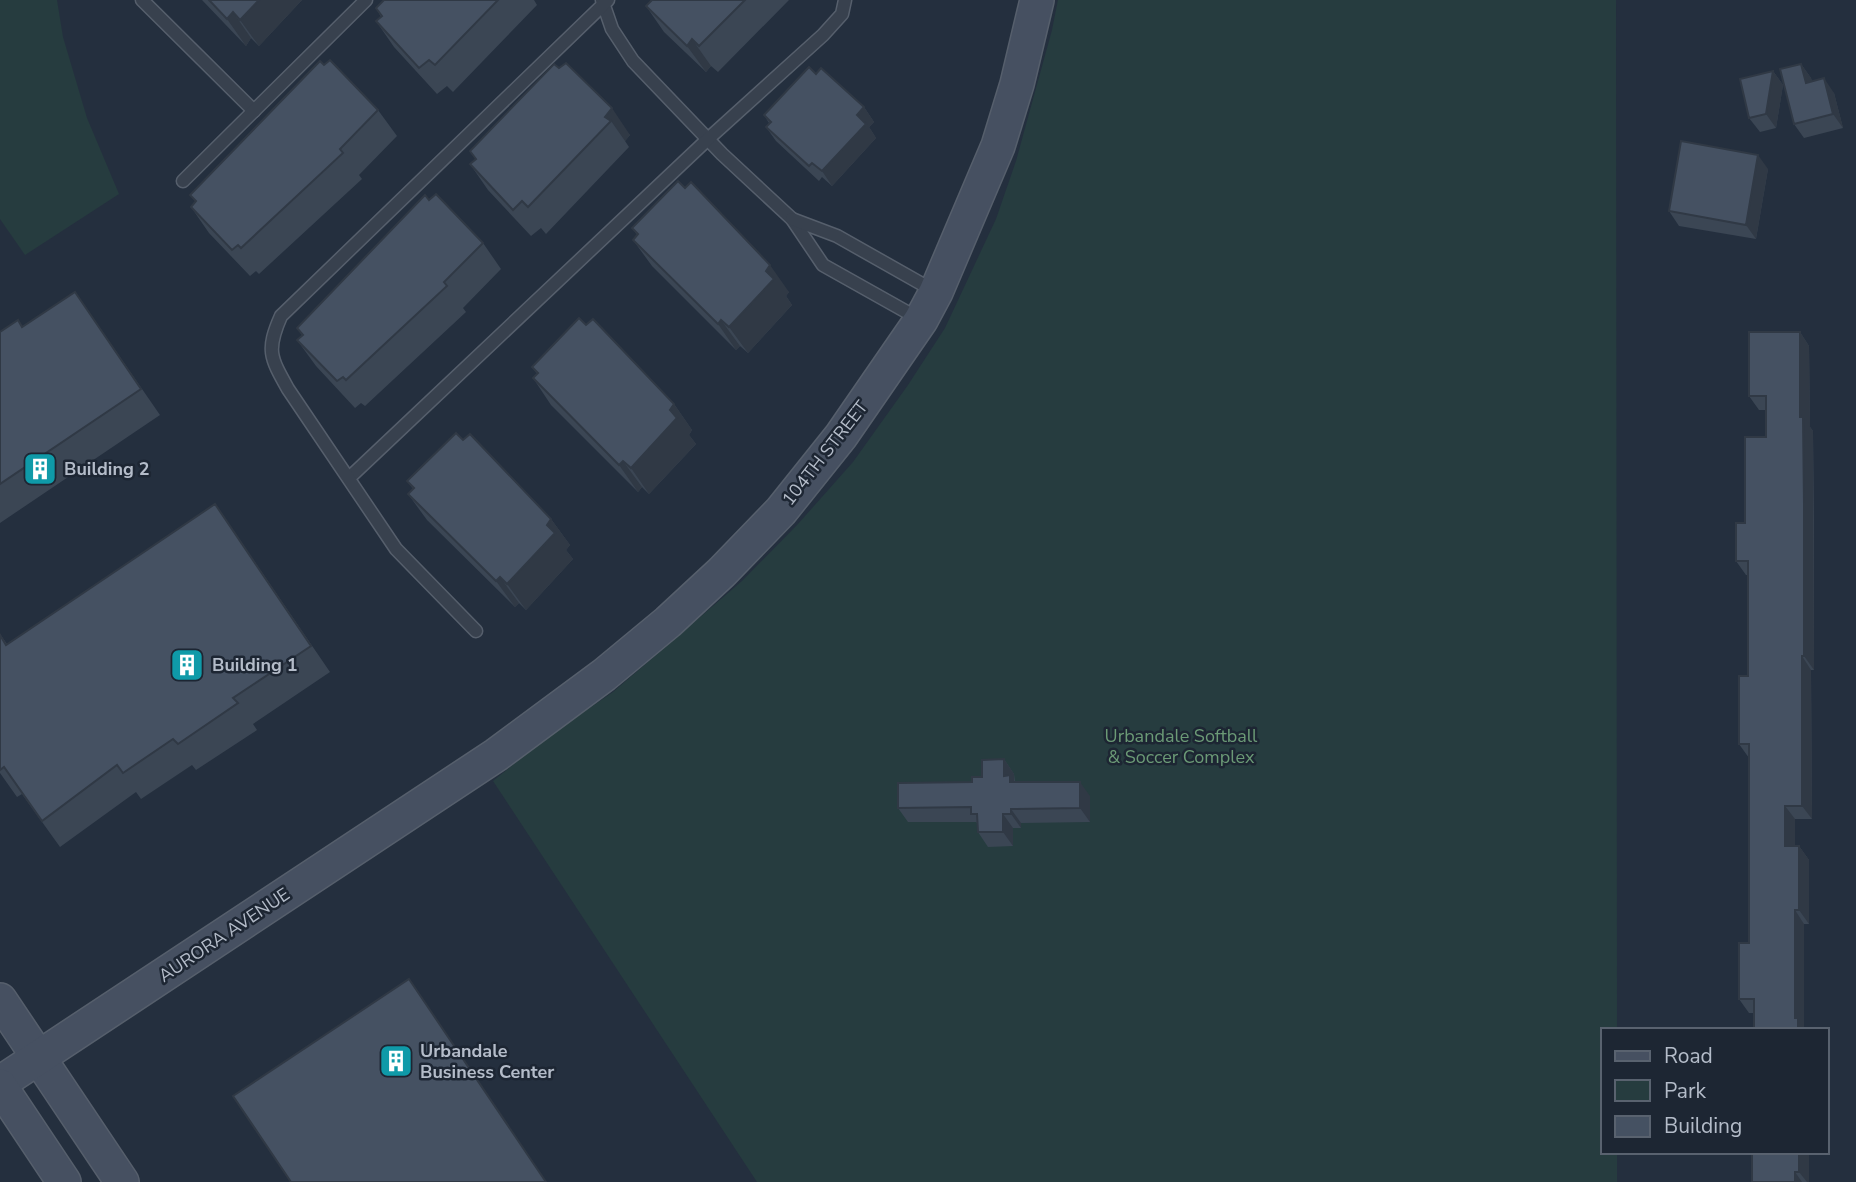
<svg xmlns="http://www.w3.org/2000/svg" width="1856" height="1182" font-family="'Nunito Sans',sans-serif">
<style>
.green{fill:#263c3f}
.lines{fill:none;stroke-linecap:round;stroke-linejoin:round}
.lane-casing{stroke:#565f6c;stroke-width:15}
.secondary-casing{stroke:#565f6c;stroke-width:36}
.lane{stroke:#38414e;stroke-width:12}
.secondary{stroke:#465061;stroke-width:33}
.wall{fill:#3b4654}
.shaded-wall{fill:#303945}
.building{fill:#455162;stroke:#303945;stroke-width:2}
.labels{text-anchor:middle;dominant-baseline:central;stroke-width:5;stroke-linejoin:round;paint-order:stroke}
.street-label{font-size:18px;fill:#b4bcc9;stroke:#1d2633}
.poi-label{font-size:18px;font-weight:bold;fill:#b4bcc9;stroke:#1d2633;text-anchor:start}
.park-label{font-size:18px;fill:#6b9a76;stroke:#1d2633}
</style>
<rect width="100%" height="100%" fill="#242f3e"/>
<g class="green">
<path d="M0,0H57L63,37L87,118L119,194L25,255L0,219Z"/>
<path d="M1058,0H1616L1617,1030H1602V1152H1617V1182H757L493,781L547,737L613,692L742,581L798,524L853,462L908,385L945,328L996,219L1016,161L1052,30Z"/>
</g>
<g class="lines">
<defs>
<g id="lane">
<path d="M142,0L254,111"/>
<path d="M602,0L612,29L633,61L722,154L792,219L823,265L921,320"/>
<path d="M183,181L366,0"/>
<path d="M792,219L837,236L936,292"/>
<path d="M349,478L708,139L823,35L842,14L845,0"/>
<path d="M476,631L396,549L288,389C270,357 266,350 281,316L608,0"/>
</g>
<g id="secondary">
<path d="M0,1000L122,1182"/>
<path d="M0,1083L496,755L604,675L668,622L722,572L781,511L841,436L921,320L936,292L998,146L1017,84L1037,0"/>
<path d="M0,1086L64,1182"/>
</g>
</defs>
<use href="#lane" class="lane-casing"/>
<use href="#secondary" class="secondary-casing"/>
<use href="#lane" class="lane"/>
<use href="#secondary" class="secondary"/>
</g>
<g class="wall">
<path d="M202,0H302L259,46L251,38L246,46Z"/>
<path d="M384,0H534L537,5L453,92L447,86L437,94L394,47L376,21L381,17L376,8Z"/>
<path d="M650,0H789L718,72L711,66L706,72L664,32L646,6L651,1Z"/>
<path d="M554,64L630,135L625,141L629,147L546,234L541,228L531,236L488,190L470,164L476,159L470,151Z"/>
<path d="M1801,64L1811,78L1812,82L1834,93L1843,128L1804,138L1794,124Z"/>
<path d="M324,65L378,110L397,136L359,175L362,179L259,274L256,271L250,276L209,233L191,207L196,202L190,195Z"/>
<path d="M1773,71L1783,85L1776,128L1760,132L1749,118Z"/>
<path d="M816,74L864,107L874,122L869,127L876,138L832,186L822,177L819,181L776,141L766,127L769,123L764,115Z"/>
<path d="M1768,169L1756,239L1679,226L1669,211Z"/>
<path d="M429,200L483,243L501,269L463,308L466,312L365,406L361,403L355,408L316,366L297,340L302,335L297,328Z"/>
<path d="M632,228L789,292L786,296L792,305L748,353L740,346L736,350L652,266L633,240L637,235Z"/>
<path d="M75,292L160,415L0,523V332L23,327Z"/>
<path d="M1800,332L1809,346L1810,427L1813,431L1814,517V670H1811L1812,819H1795V846H1799L1809,860V924H1804V1027L1806,1030H1754V1013H1749L1739,999L1749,943V758L1739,744L1748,676V575H1746L1736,561L1766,437V410H1759L1749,396Z"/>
<path d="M532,367L674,404L692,430L689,435L696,444L649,494L642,487L638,492L551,405L533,378L537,374Z"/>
<path d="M463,440L551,519L570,545L566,550L573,559L526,610L519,603L515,607L427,520L408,494L413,489L407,481Z"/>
<path d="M233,530L330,672L253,724L257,730L196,770L192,765L141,799L136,792L60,847L22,794L17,797L0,773V634L7,644Z"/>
<path d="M1004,759L1014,774L1015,782L1090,796V822L1021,823V828H1013V846L988,847L978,832V824L976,822H908L898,808L972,782L982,777Z"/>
<path d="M1809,1152V1182H1752Z"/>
</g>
<g class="shaded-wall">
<path d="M259,0H302L259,46L240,20Z"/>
<path d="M233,12L251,38L246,46L227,19Z"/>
<path d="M692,39L711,66L706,72L687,46Z"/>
<path d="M1801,64L1811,78L1816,98L1806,83Z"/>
<path d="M1773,71L1783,85L1776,128L1766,114Z"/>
<path d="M1824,78L1834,93L1843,128L1833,114Z"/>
<path d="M864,107L874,122L869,127L876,138L832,186L822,171L857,115Z"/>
<path d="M612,108L630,135L625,141L611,121L605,117Z"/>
<path d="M1758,155L1768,169L1756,239L1746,225Z"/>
<path d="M770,265L789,292L786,296L792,305L748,353L729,327Z"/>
<path d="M721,320L740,346L736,350L718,324Z"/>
<path d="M1800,332L1809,346L1810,427L1813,431L1814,670L1804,656Z"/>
<path d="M674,404L692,430L689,435L696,444L649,494L631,468Z"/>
<path d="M623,461L642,487L638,492L619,465Z"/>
<path d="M551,519L570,545L566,550L573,559L526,610L507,584Z"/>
<path d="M500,577L519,603L515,607L496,581Z"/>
<path d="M1802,656L1811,670L1812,819L1802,806Z"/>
<path d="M1004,759L1014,774V781L1020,790V797L1004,776Z"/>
<path d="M1080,782L1090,796V822L1080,808Z"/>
<path d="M1785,806L1795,819V860L1785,846Z"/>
<path d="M1011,809L1021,823V828L1011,814Z"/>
<path d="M1003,814L1013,828V846L1003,832Z"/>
<path d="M1799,846L1809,860V924L1799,910Z"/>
<path d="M1795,910L1804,924V1027L1806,1030H1798L1795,1018Z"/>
<path d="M1799,1152H1809V1182H1807L1799,1172Z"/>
<path d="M1795,1172L1802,1182H1795Z"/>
</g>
<g class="building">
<path d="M209,0H259L240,20L233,12L227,19Z"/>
<path d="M384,0H498L435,65L429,60L419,68L376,21L382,16L376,8Z"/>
<path d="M652,0H745L699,46L692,39L687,46L646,6Z"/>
<path d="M330,60L378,110L340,149L343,153L241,248L238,245L232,250L191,207L196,201L190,195L320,61L324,65Z"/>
<path d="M566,63L612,108L605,117L611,121L528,207L522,201L513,210L470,164L476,159L470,151L554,64L559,68Z"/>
<path d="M1801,64L1806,83L1824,78L1833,114L1794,124L1780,69Z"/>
<path d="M809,67L816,74L821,68L864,107L857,115L866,124L822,171L812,163L809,166L766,127L771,122L764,115Z"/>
<path d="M1773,71L1766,114L1749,118L1740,79Z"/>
<path d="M1681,141L1758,155L1746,225L1669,211Z"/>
<path d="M678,181L685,188L691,182L770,265L766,271L774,279L729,327L721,320L718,324L633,240L638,234L632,228Z"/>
<path d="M436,194L483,243L444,282L447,286L346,380L343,377L337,381L297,340L303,335L297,328L425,195L429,200Z"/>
<path d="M75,292L141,389L0,484V332L18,320L22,327Z"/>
<path d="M579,318L586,325L593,319L674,404L670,410L677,418L631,468L623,461L619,465L533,378L538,373L532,367Z"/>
<path d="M1749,332H1800V417H1803L1804,503V656H1802V806H1785V846H1799V910H1795V1018H1798V1030H1754V999H1739V943H1749V744H1739V676H1748V561H1736V523H1745V437H1766V396H1749Z"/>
<path d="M456,433L463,440L470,434L551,519L547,525L555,533L507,584L500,577L496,581L408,494L414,488L407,481Z"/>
<path d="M215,504L311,646L233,698L238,703L178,744L173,739L123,773L117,765L42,821L4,767L0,770V635L6,645Z"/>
<path d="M1004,759V776L1010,775V782H1080V808L1011,809V814H1003V832H978L977,814H971V807L898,808V783L972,782V777H982V760Z"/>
<path d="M409,979L546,1182H291L233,1096Z"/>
<path d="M1752,1152H1799V1172H1795V1182H1752Z"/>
</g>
<defs>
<symbol id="building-square" viewBox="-11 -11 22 22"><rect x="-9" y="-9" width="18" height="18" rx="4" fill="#0f9aa8" stroke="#1d2633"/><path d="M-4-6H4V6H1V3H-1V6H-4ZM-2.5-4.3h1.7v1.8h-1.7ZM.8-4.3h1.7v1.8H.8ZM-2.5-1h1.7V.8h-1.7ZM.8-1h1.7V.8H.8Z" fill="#fff"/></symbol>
</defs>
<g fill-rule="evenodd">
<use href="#building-square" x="21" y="450" width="38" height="38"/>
<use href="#building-square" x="168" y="646" width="38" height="38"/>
<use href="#building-square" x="377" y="1042" width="38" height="38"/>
</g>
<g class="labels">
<g class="street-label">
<text transform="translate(825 453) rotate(-52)">104TH STREET</text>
<text transform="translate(224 935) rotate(-34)">AURORA AVENUE</text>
</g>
<g class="poi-label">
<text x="64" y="469">Building 2</text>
<text x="212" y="665">Building 1</text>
<text x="420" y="1051">Urbandale<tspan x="420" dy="21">Business Center</tspan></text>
</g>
<g class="park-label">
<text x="1181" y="736">Urbandale Softball<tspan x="1181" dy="21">&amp; Soccer Complex</tspan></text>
</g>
</g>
<rect x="1601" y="1028" width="228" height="126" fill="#1d2633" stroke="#59626f" stroke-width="2"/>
<rect x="1615" y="1051" width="35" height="10" fill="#465061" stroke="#59626f" stroke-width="2"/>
<text x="1664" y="1063" font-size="21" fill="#b4bcc9">Road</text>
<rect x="1615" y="1080" width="35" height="21" fill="#263c3f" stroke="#59626f" stroke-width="2"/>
<text x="1664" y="1098" font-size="21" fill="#b4bcc9">Park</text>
<rect x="1615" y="1116" width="35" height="21" fill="#455162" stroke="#59626f" stroke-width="2"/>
<text x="1664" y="1133" font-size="21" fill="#b4bcc9">Building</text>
</svg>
